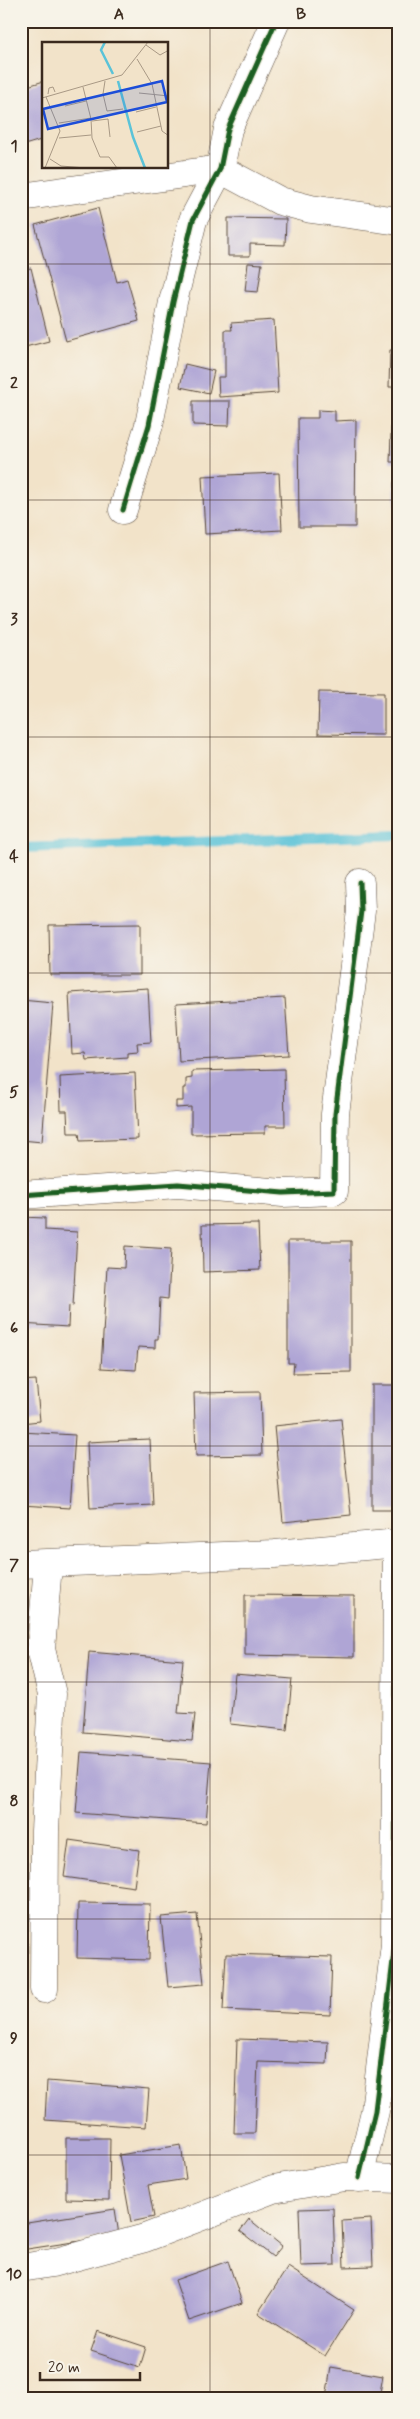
<svg xmlns="http://www.w3.org/2000/svg" width="420" height="2419" font-family="Mynerve,sans-serif">
<style>
.lines{fill:none;stroke-linecap:round;stroke-linejoin:round}
.stream{stroke:#5bc3d8;stroke-width:10}
.building{fill:#afa5d5}
.minor-casing{stroke:#564638;stroke-width:29}
.minor{stroke:#fff;stroke-width:28}
.cycleway-casing{stroke:#f7f3e8;stroke-width:8}
.cycleway{stroke:#1b5e20;stroke-width:5}
.grid{fill:none;stroke:#3b2a1e;stroke-width:1;stroke-opacity:0.55}
.inset-river{fill:none;stroke:#5bc3d8;stroke-width:2.5}
.inset-road{fill:none;stroke:#a99985;stroke-width:1}
.view{fill:#1d4ed8;fill-opacity:0.15;stroke:#1d4ed8;stroke-width:2.5}
.inset-edge{fill:none;stroke:#3b2a1e;stroke-width:2.5}
.neatline{fill:none;stroke:#3b2a1e;stroke-width:2}
.grid-label{font-size:16px;text-anchor:middle;font-weight:bold;fill:#3b2a1e}
</style>
<rect width="100%" height="100%" fill="#f7f3e8"/>
<filter id="ink" filterUnits="userSpaceOnUse"><feTurbulence type="fractalNoise" baseFrequency=".02" numOctaves="2"/><feDisplacementMap in="SourceGraphic" scale="10" xChannelSelector="R" yChannelSelector="G"/><feConvolveMatrix kernelMatrix="1 2 1 2 8 2 1 2 1" color-interpolation-filters="sRGB"/></filter>
<filter id="wash" filterUnits="userSpaceOnUse"><feTurbulence type="fractalNoise" baseFrequency=".0096" numOctaves="4" result="noise"/><feDisplacementMap in="SourceGraphic" scale="20" xChannelSelector="R" yChannelSelector="G"/><feGaussianBlur stdDeviation="1.12" result="paint"/><feColorMatrix in="noise" values="0 0 0 0 0 0 0 0 0 0 0 0 0 0 0 0 0 1.4 0 .05"/><feComposite in="paint" operator="in"/></filter>
<g filter="url(#wash)">
<rect width="100%" height="100%" fill="#f2e3c9"/>
<g class="lines">
<path class="stream" d="M21,848L399,835"/>
</g>
<g id="blocks">
<g class="building">
<path d="M44,81V139L21,146V88Z"/>
<path d="M98,208L117,282L127,279L139,321L66,341L35,225Z"/>
<path d="M228,218L286,219L285,245L250,244V256H228Z"/>
<path d="M248,263L262,264L258,292L245,291Z"/>
<path d="M31,268L49,341L21,348V270Z"/>
<path d="M274,320L278,393L219,397L218,377H225V330H232L231,323Z"/>
<path d="M390,350H399V387H389Z"/>
<path d="M185,364L214,371L209,393L180,387Z"/>
<path d="M193,401H230L229,426L193,425Z"/>
<path d="M392,404H399V462H390Z"/>
<path d="M318,410L335,411V421L356,420L355,527H299L298,418H318Z"/>
<path d="M279,473L282,530L205,534L202,476Z"/>
<path d="M394,482H399V534H397Z"/>
<path d="M319,692L384,693V735L318,734Z"/>
<path d="M140,924V975H50L49,925Z"/>
<path d="M148,988L151,1042L137,1043L138,1051L127,1052V1057L86,1060L85,1053L72,1054L69,993Z"/>
<path d="M285,998L289,1055L179,1061L176,1004Z"/>
<path d="M21,1000L53,1003L42,1142L21,1140Z"/>
<path d="M284,1069L285,1126H265V1133L191,1134V1107L176,1108V1101H183V1088H186V1079L192,1078V1071Z"/>
<path d="M135,1073L138,1139L80,1141L79,1133H68L67,1111H61L60,1077Z"/>
<path d="M21,1217L45,1218V1230L77,1232L73,1306L69,1305L68,1327L21,1324Z"/>
<path d="M258,1224L260,1270L203,1272L202,1225Z"/>
<path d="M288,1241H351V1372L293,1373L294,1363H288Z"/>
<path d="M125,1246L171,1249L168,1299L160,1298L158,1339H155V1348L138,1347L136,1370L101,1368L107,1267L124,1268Z"/>
<path d="M36,1380L40,1421L21,1423V1381Z"/>
<rect x="372" y="1385" width="27" height="125"/>
<path d="M260,1392L262,1455L196,1456L194,1393Z"/>
<path d="M341,1419L351,1515L283,1522L274,1426Z"/>
<path d="M21,1432L75,1435L70,1508L21,1505Z"/>
<path d="M150,1439L153,1505L90,1508L87,1442Z"/>
<path d="M245,1595L354,1596V1657L245,1655Z"/>
<path d="M89,1652L183,1660L178,1713L195,1714L192,1741L83,1732Z"/>
<path d="M235,1674L292,1679L287,1730L230,1724Z"/>
<path d="M81,1752L211,1762L206,1823L76,1813Z"/>
<path d="M69,1840L139,1850L134,1887L64,1877Z"/>
<path d="M78,1903L150,1904L149,1960L77,1958Z"/>
<path d="M197,1914L204,1984L168,1987L161,1917Z"/>
<path d="M226,1954L332,1957L330,2015L223,2010Z"/>
<path d="M237,2039L328,2042L327,2064L258,2062L255,2133H234Z"/>
<path d="M47,2081L149,2089L146,2127L45,2120Z"/>
<path d="M66,2138H110L109,2200L66,2199Z"/>
<path d="M181,2145L186,2179L148,2185L154,2217L131,2222L119,2155Z"/>
<path d="M333,2208L335,2265L301,2266L299,2209Z"/>
<path d="M115,2209L119,2235L21,2250V2224Z"/>
<path d="M249,2219L282,2246L273,2257L240,2231Z"/>
<path d="M371,2219L373,2266L344,2267L342,2221Z"/>
<path d="M228,2261L242,2303L189,2321L175,2280Z"/>
<path d="M288,2267L354,2310L325,2356L258,2313Z"/>
<path d="M98,2331L146,2347L140,2367L91,2351Z"/>
<path d="M331,2367L383,2376L379,2398H326Z"/>
</g>
</g>
</g>
<g filter="url(#ink)">
<use href="#blocks" fill-opacity="0" stroke="#564638" stroke-width="1"/>
<g class="lines">
<defs>
<g id="minor">
<path d="M21,197L220,169L280,201L311,209L399,221"/>
<path d="M123,510L149,425L173,302L193,220L220,169L228,129L276,21"/>
<path d="M21,1195L178,1184L283,1193L334,1191L335,1114L361,911L360,883"/>
<path d="M21,1564L275,1554L399,1543"/>
<path d="M44,1989L45,1831L52,1694L41,1649L48,1565"/>
<path d="M359,2178L375,2111L395,1944L397,1543"/>
<path d="M21,2268L52,2263L145,2238L273,2189L344,2177L399,2179"/>
</g>
</defs>
<use href="#minor" class="minor-casing"/>
<use href="#minor" class="minor"/>
<defs>
<g id="cycleway">
<path d="M123,510L149,425L173,302L193,220L220,169L228,129L276,21"/>
<path d="M21,1195L178,1184L283,1193L334,1191L335,1114L361,911L360,883"/>
<path d="M359,2178L375,2111L395,1944L397,1543"/>
</g>
</defs>
<use href="#cycleway" class="cycleway-casing"/>
<use href="#cycleway" class="cycleway"/>
</g>
</g>
<path class="grid" d="M210,21V2398M21,264H399M21,500H399M21,737H399M21,973H399M21,1210H399M21,1446H399M21,1682H399M21,1919H399M21,2155H399"/>
<g transform="translate(42 42)">
<rect width="126" height="126" fill="#f2e3c9"/>
<path class="inset-river" d="M63,0L59,8L71,32M76,39L91,95L103,126"/>
<path class="inset-road" d="M104,3L118,13L127,8M95,17L110,42L120,89L127,94M63,39L61,52L65,69L81,67M41,45L49,77L50,96L58,115H67L75,126M97,51L127,54M6,52L7,46L11,45L13,50M0,56L80,33L106,0M23,64L44,59M94,70L114,65M50,79L66,77L68,95M17,81L49,76M95,90L119,84M17,96L49,93M8,117L19,124L44,126M3,126L18,89L4,55"/>
<path class="view" d="M120,39L125,60L6,87L1,67Z"/>
<rect width="126" height="126" class="inset-edge"/>
</g>
<rect width="420" height="2419" fill="none" stroke="#f7f3e8" stroke-width="55"/>
<path d="M40 2372v8h100v-8" fill="none" stroke="#3b2a1e" stroke-width="2.5"/>
<text x="48" y="2372" font-size="15" fill="#3b2a1e" stroke="#f7f3e8" stroke-width="4" paint-order="stroke">20 m</text>
<rect x="28" y="28" width="364" height="2364" class="neatline"/>
<g class="grid-label">
<text x="119" y="19">A</text>
<text x="301" y="19">B</text>
<text x="14" y="151">1</text>
<text x="14" y="388">2</text>
<text x="14" y="624">3</text>
<text x="14" y="861">4</text>
<text x="14" y="1097">5</text>
<text x="14" y="1333">6</text>
<text x="14" y="1570">7</text>
<text x="14" y="1806">8</text>
<text x="14" y="2043">9</text>
<text x="14" y="2279">10</text>
</g>
</svg>
